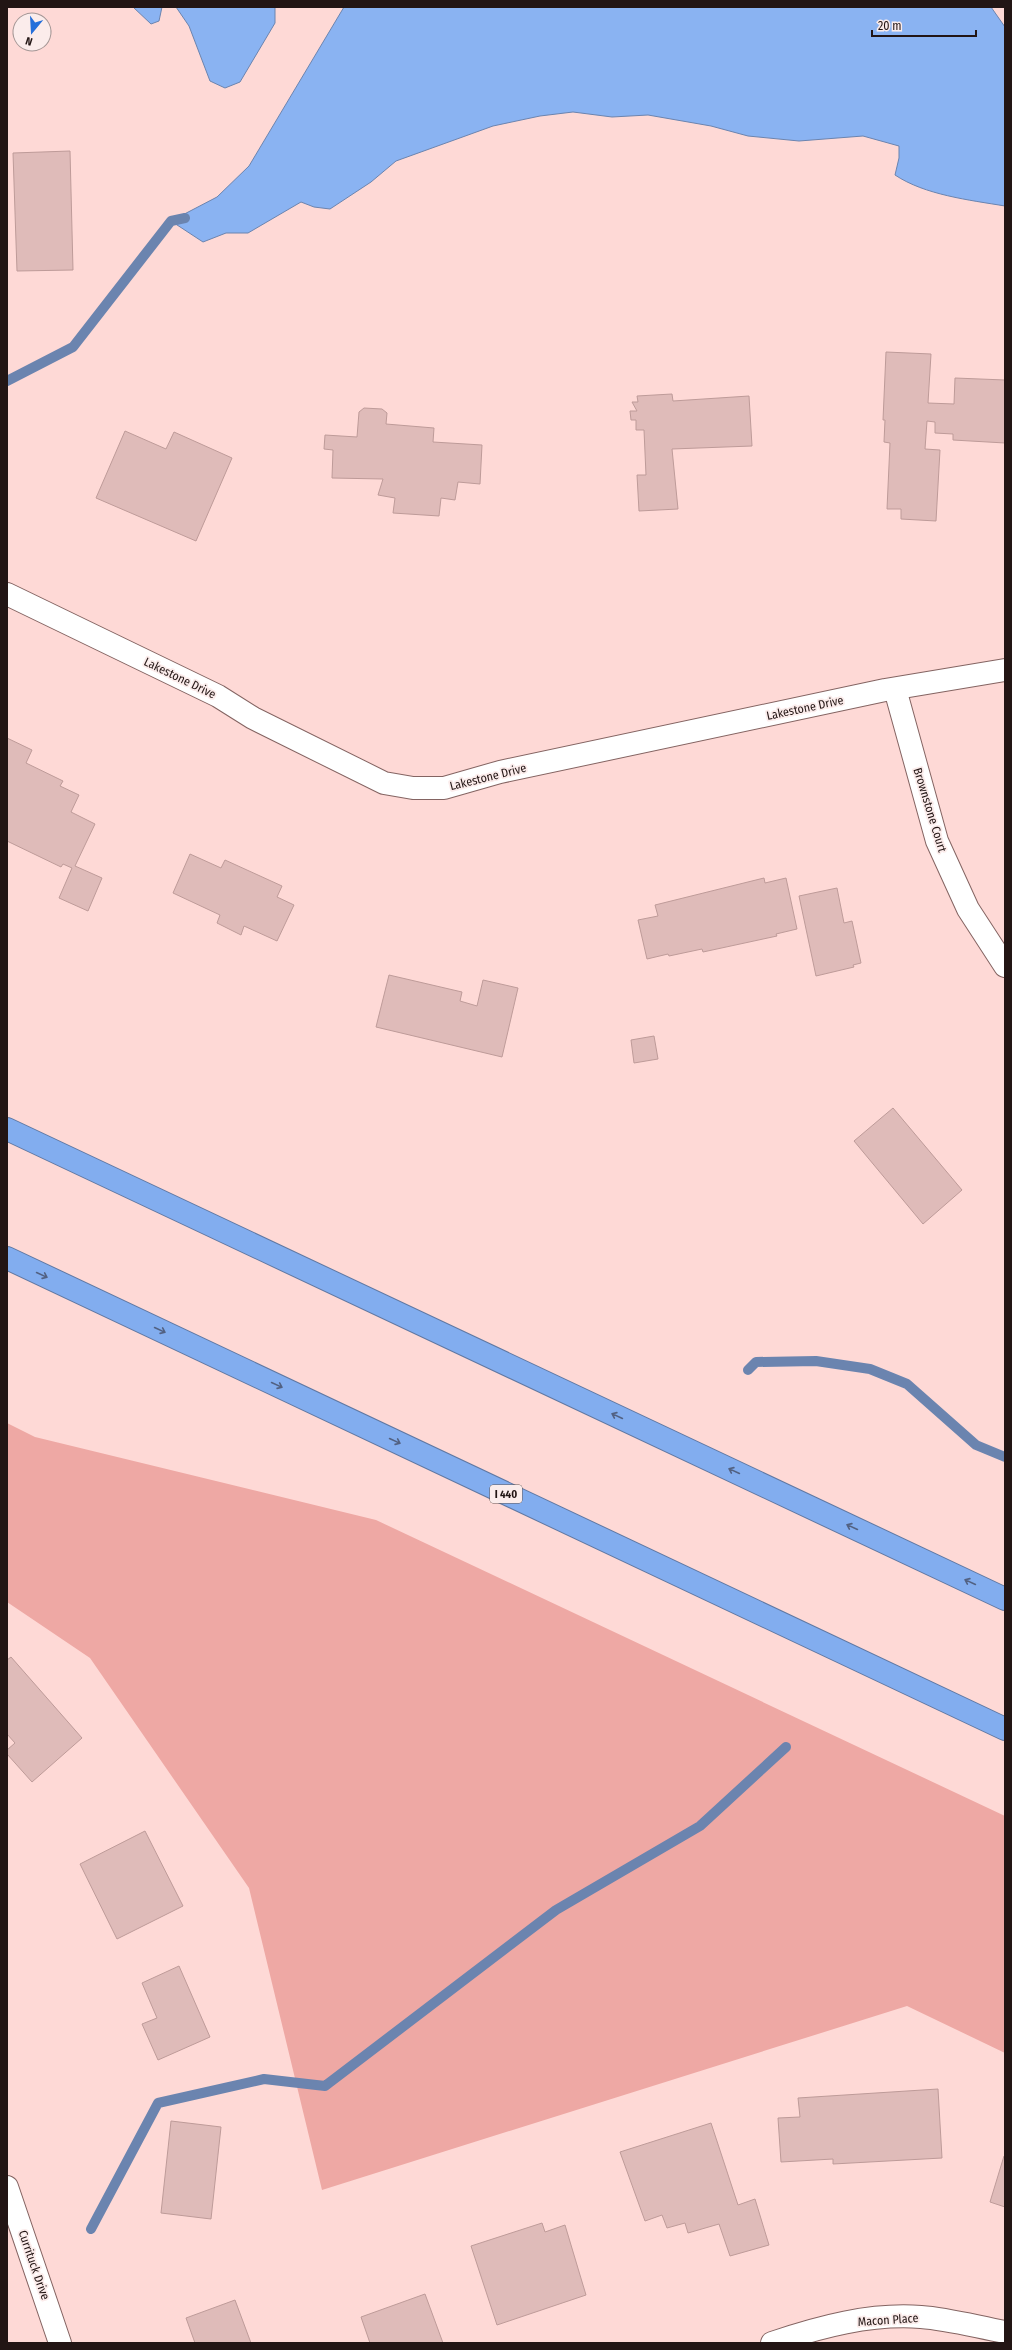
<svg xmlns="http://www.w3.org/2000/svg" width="1012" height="2350" font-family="'Fira Sans Condensed',sans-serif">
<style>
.green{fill:#eea8a4}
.water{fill:#8ab3f2;stroke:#6b84af}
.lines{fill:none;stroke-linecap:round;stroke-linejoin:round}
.stream{stroke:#6b84af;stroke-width:10}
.building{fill:#dfbbb9;stroke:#be9b99}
.minor-casing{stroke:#846462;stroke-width:24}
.highway-casing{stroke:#6078a2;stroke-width:24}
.minor{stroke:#fff;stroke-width:22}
.highway{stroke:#82adef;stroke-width:22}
.oneway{stroke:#526182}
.labels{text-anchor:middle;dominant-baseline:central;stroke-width:3.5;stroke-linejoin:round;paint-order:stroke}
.shield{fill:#fbeceb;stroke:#635654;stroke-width:1}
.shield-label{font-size:11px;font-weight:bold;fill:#221514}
.street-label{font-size:12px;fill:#221514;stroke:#fbeceb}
</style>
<rect width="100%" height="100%" fill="#fed9d6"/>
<path class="green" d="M7,1423L35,1437L376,1520L1005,1816V2053L907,2006L322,2190L249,1888L90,1658L7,1602Z"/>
<g class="water">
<path d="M133,7H162L159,21L151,24Z"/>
<path d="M176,7H275V23L240,82L225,88L210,81L189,26Z"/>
<path d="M344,7H991L1005,27V206C969,200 925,195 895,175L899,158V146L863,136L799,141L748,136L711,126L648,115L612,117L573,112L540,116L493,126L396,161L371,182L330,209L314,207L301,202L248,233H226L203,242L171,221L217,197L249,166Z"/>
</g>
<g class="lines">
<g class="stream">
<path d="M7,381L73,347L171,221L185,218"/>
<path d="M748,1370L756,1362L816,1361L870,1369L907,1384L976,1445L1005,1457"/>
<path d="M91,2229L158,2103L264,2079L325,2086L556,1910L700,1826L786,1747"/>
</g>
</g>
<g class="building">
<path d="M70,151L73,270L17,271L13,153Z"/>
<path d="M886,352L931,354L928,403L954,404L955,378L1005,380V443L953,440V434L935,433V422L927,421L925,449L940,450L936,521L901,519V509H887L890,443L884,442L885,420H883Z"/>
<path d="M672,394L673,401L749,396L752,446L672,449L678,509L639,511L637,475H646L644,430H636V420H631L630,411H637L632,402H638L637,396Z"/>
<path d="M364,408L382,409L387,413L386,424L434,428L433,442L482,445L480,484L458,482L455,500L441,498L439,516L393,513L395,498L378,495L383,479L332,478L333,450L324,449L325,435L357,437L359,412Z"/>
<path d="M125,431L166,449L174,432L232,458L196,541L96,498Z"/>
<path d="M7,738L32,750L26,763L63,781L60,786L79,795L71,812L95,824L75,866L102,878L88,911L59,898L72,868L63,864L61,867L7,841Z"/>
<path d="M190,854L221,868L225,860L282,886L277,897L294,905L277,941L244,926L241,935L217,923L220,915L173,893Z"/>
<path d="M764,878L765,883L786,878L797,929L776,934L777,936L703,952L702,949L669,956L668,954L647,959L638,920L658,916L655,905Z"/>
<path d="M837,888L844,923L852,921L861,963L853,965L854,967L816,976L799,896Z"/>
<path d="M389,975L462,992L460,1001L477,1006L483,980L518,988L502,1057L376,1027Z"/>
<path d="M654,1036L658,1059L634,1063L631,1040Z"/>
<path d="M893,1108L962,1190L923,1224L854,1141Z"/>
<path d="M11,1657L82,1738L32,1782L7,1754V1750L15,1743L7,1734V1660Z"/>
<path d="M145,1831L183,1906L117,1939L80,1864Z"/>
<path d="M179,1966L210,2037L158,2060L142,2024L157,2018L142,1983Z"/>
<path d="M938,2089L942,2158L833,2164V2159L781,2162L778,2118L800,2117L798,2098Z"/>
<path d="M171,2121L221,2127L211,2219L161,2213Z"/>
<path d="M711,2123L738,2205L755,2199L769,2245L730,2256L719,2224L688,2233L685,2223L667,2228L662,2215L645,2221L620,2152Z"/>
<path d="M1004,2156H1005V2207L990,2202Z"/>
<path d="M542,2223L545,2232L565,2225L586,2295L497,2325L471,2246Z"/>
<path d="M425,2294L443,2343H370L361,2317Z"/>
<path d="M235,2300L251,2343H195L186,2318Z"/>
</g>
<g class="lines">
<defs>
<g id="minor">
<path d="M7,594L218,696L253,718L384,783L413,788H444L500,772L885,690L1005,670"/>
<path d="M895,689L937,841L968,909L1005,966"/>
<path d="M7,2187L60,2343"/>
<path d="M772,2343C819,2327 871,2313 921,2317C949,2319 977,2327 1005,2332"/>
</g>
<g id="highway">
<path d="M7,1129L1005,1599"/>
<path d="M7,1258L1005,1729"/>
</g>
</defs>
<use href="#minor" class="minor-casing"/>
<use href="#highway" class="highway-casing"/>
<use href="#minor" class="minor"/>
<use href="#highway" class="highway"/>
</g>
<defs><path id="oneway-shaft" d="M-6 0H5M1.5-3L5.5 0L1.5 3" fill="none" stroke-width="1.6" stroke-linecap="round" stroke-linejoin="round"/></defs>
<g class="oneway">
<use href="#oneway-shaft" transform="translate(42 1275) rotate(25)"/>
<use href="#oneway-shaft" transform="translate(160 1330) rotate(25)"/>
<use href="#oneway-shaft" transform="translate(277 1385) rotate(25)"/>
<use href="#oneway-shaft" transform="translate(617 1416) rotate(-155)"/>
<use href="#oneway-shaft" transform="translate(395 1441) rotate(25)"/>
<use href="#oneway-shaft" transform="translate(734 1471) rotate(-155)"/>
<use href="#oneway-shaft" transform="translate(852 1527) rotate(-155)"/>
<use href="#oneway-shaft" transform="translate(970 1582) rotate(-155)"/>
</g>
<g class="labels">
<rect class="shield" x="490" y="1485" width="32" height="18" rx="3"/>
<g class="shield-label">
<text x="506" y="1494">I 440</text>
</g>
<g class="street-label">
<text transform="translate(180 678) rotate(26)">Lakestone Drive</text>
<text transform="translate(805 708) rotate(-12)">Lakestone Drive</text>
<text transform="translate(488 777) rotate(-14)">Lakestone Drive</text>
<text transform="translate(930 810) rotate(73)">Brownstone Court</text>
<text transform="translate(34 2265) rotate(71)">Currituck Drive</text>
<text transform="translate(888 2320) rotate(-4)">Macon Place</text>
</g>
</g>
<rect width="1012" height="2350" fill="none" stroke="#221514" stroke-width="16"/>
<g transform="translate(32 32) rotate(198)"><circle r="19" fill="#fbeceb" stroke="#a49695"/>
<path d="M0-3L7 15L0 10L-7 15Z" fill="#256fda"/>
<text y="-6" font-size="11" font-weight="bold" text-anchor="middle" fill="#221514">N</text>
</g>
<path d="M872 30v6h104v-6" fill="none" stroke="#221514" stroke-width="2"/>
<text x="878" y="30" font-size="12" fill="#221514" stroke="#fbeceb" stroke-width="3" paint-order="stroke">20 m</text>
</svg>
